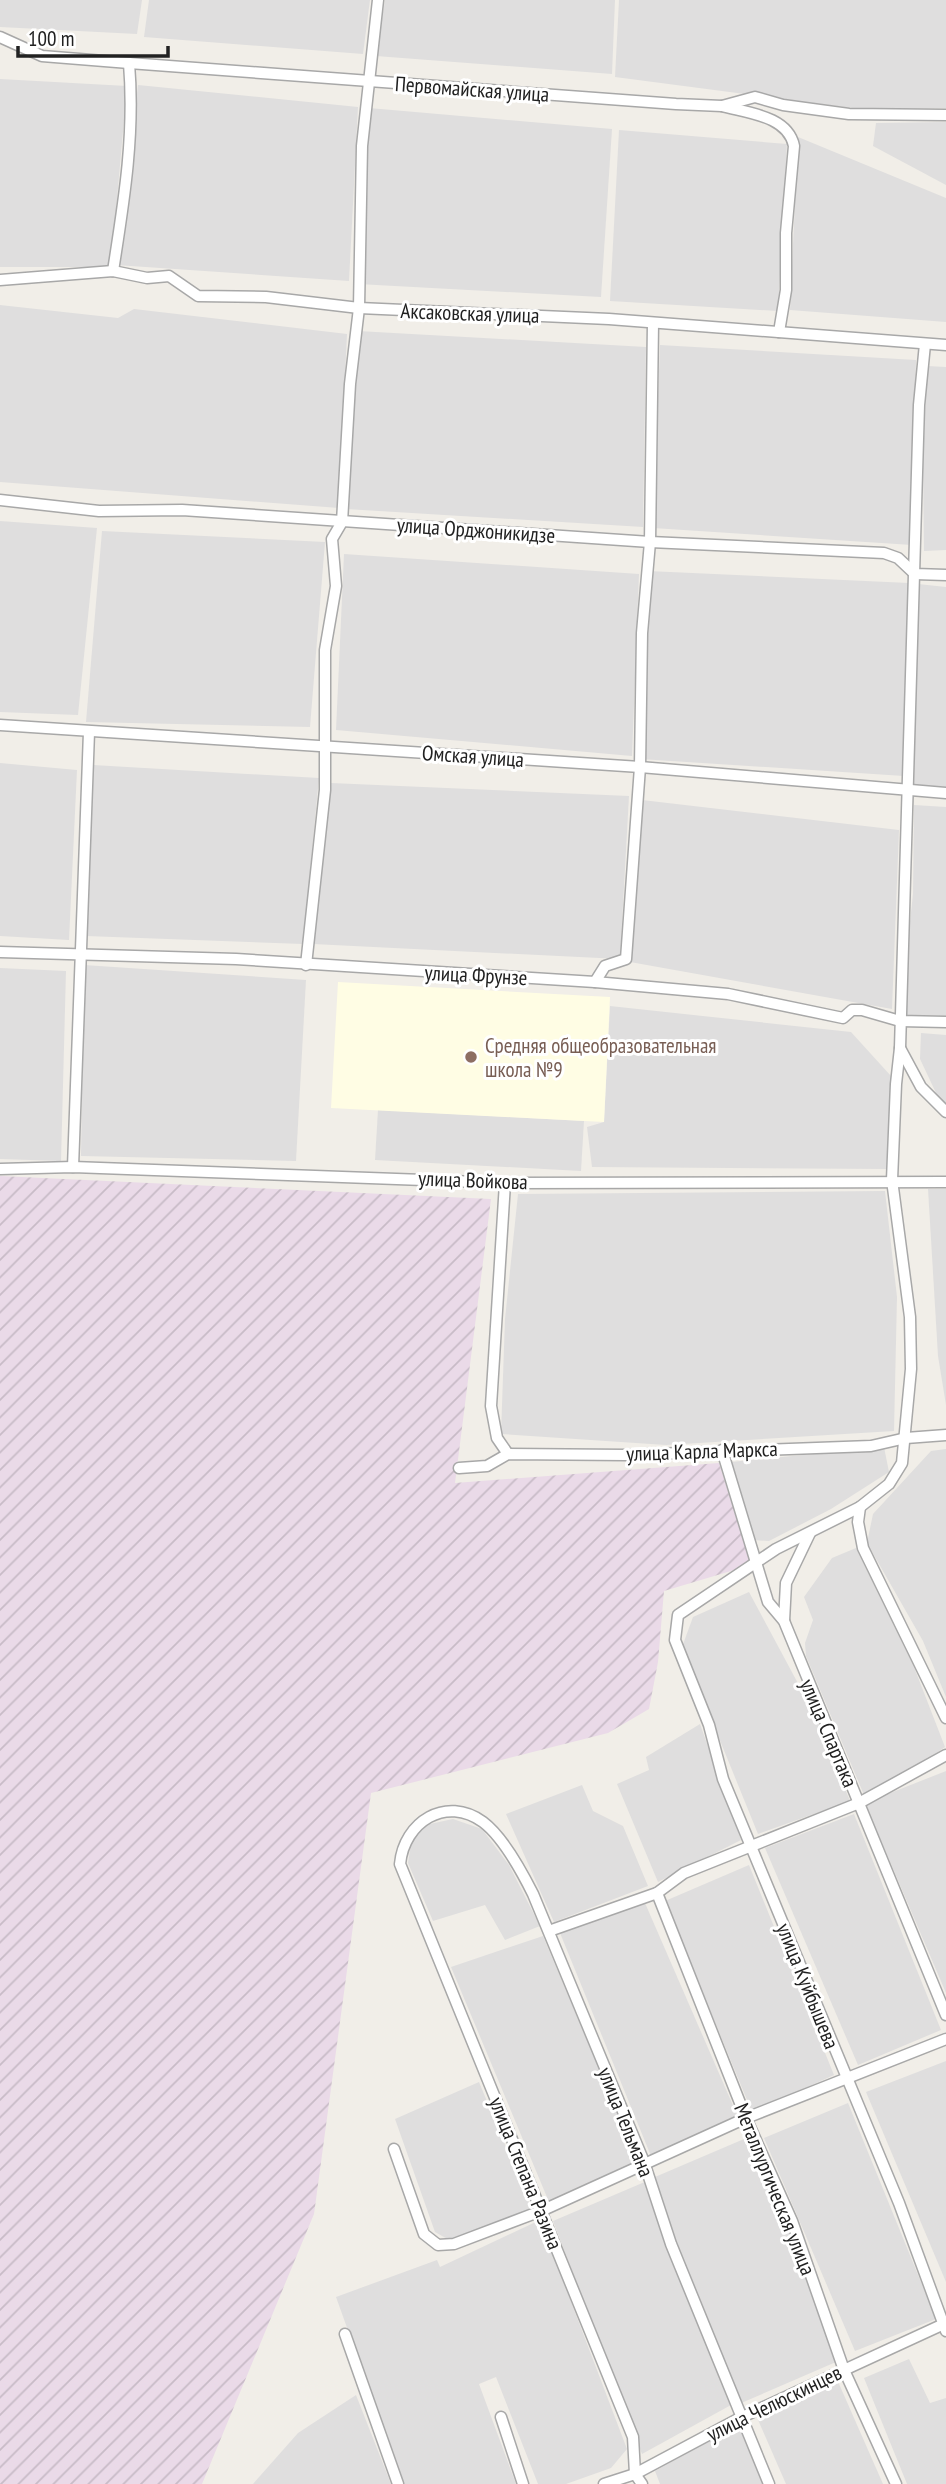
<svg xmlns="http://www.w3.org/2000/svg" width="946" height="2484" font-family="'PT Sans Narrow',sans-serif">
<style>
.residential{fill:#dfdede}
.industrial{fill:url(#industrial-furrows)}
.education{fill:#fffde4}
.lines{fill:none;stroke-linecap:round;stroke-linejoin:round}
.street-casing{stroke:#a8a8a8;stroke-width:13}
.street{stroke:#fff;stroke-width:10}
.education-dot{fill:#8d6e63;stroke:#fff;stroke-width:2.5}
.labels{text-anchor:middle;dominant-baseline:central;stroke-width:6;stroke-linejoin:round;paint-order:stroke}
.street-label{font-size:21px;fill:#212121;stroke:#fff}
.education-label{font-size:21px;fill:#785e54;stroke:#fff;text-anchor:start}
</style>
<defs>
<pattern id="industrial-furrows" width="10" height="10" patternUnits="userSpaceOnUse" patternTransform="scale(1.75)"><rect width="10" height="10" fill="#eadae8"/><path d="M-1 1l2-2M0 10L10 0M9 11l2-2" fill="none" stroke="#c8bbc7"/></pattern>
</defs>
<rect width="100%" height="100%" fill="#f1eee8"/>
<g class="residential">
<path d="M0,0H142L137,34L0,27Z"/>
<path d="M149,0H370L363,54L144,37Z"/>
<path d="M385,0H615L612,74L376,56Z"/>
<path d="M619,0H946V108L868,110L615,77Z"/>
<path d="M0,79L127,86L111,267H0Z"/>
<path d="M138,85L358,107L349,281L116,265Z"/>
<path d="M369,108L612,129L601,297L358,284Z"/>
<path d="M946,122V185L873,146L876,123Z"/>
<path d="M619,130L787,144L778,311L610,301Z"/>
<path d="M798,137L946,198V322L790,310Z"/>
<path d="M0,305L118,318L134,309L347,334L339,508L0,482Z"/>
<path d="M358,331L646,347L643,527L346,509Z"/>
<path d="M660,345L916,360L912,545L653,528Z"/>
<path d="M927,366L946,367V550L924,551L923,461Z"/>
<path d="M0,521L97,528L78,715L0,712Z"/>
<path d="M102,531L325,542L310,727L86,722Z"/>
<path d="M344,554L639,574L632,756L336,730Z"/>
<path d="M648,571L909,583L904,776L640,759Z"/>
<path d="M918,584L946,587V790L908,787Z"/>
<path d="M0,763L77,770L69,940L0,936Z"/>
<path d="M93,765L319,778L303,944L86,936Z"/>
<path d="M331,783L629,796L620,959L313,944Z"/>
<path d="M642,800L899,830L892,1009L630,962Z"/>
<path d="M914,805L946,807V1016L900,1015L913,894Z"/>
<path d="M84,965L306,980L296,1161L81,1156Z"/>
<path d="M0,968L66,971L61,1161L0,1159Z"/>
<path d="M610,1006L851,1032L891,1076L887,1169L592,1167L587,1127L604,1122Z"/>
<path d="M921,1033L946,1035V1103L937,1095L920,1059Z"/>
<path d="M378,1110L584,1121L581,1171L375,1160Z"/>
<path d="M928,1189H946V1405L938,1356Z"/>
<path d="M885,1191L897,1297L894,1431L666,1445L501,1434L505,1319L518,1194Z"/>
<path d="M884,1447L889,1472L831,1509L769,1541L752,1540L731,1462Z"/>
<path d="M946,1449V1697L923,1641L867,1543L873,1514L931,1451Z"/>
<path d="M856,1548L914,1667L945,1747L900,1778L864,1795L806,1656L805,1643L813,1620L804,1597L832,1558Z"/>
<path d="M749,1592L816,1717L850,1801L758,1834L682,1647L693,1617Z"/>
<path d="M700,1724L741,1840L658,1882L617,1784L649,1770L646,1757Z"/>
<path d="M946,1771V1993L865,1803Z"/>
<path d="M582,1785L593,1811L623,1826L648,1886L554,1922L506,1814Z"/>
<path d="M854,1814L941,2030L858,2065L765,1848Z"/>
<path d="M453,1819L482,1829L509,1865L540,1926L505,1940L485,1905L433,1921L408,1863L412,1837L425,1825Z"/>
<path d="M749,1865L834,2075L752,2112L665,1901Z"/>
<path d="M645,1903L738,2117L651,2156L560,1933Z"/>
<path d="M543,1936L638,2161L549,2202L451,1967Z"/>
<path d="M946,2061V2282L866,2092Z"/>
<path d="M479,2082L535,2217L458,2245L435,2232L395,2119Z"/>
<path d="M848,2103L936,2319L855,2351L764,2138Z"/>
<path d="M744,2139L801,2253L836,2362L739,2404L695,2297L655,2177Z"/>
<path d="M647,2181L731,2405L642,2454L553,2221Z"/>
<path d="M540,2220L627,2449L611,2468L566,2484H538L496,2377L479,2384L516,2484H403L336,2297L437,2260L440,2267Z"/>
<path d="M909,2359L930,2403L946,2398V2484H907L864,2378Z"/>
<path d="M836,2377L883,2484H786L755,2413Z"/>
<path d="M356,2395L391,2484H253L298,2433Z"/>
<path d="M739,2424L765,2484H660L655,2471Z"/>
</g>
<path class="industrial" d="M0,1176L491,1199L455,1483L719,1463L751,1565L664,1591L658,1662L649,1709L608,1733L371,1793L314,2214L202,2484H0Z"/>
<path class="education" d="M338,982L610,997L604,1122L331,1108Z"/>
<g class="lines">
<defs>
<g id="street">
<path d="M0,37L42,56L129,63L676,104L722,106L755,97L783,105L849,114L946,115"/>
<path d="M722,106C748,113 788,116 794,146L786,233V290L779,332"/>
<path d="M113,271C124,201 135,134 129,63"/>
<path d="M0,280L113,271L147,278L169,276L198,296L266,297L359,308L609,319L946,345"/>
<path d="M925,344L919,405L900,1048L896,1084L892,1180L910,1317L911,1369L902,1463L889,1484L860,1507L776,1549L678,1615L675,1640L709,1725L723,1779L899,2203L946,2331"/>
<path d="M0,500L99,511L182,510L650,542L884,553L898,558L915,574L946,575"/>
<path d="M0,725L640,767L946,793"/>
<path d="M0,952L236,959L595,982L728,994L843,1018L852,1010H862L900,1021L946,1022"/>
<path d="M306,965L325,790V650L336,586L332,539L342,522L350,384L359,308L362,146L378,0"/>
<path d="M595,982L605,966L626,959L640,767L642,633L650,542L653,323"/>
<path d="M900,1048L921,1087L946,1112"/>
<path d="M73,1167L89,732"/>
<path d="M0,1169L73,1167L505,1183L946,1182"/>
<path d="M505,1183L491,1406L497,1438L508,1454"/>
<path d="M722,1450L768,1602L784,1621L946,2015"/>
<path d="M459,1468L487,1466L508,1454L626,1455L871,1446L906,1438L946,1435"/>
<path d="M860,1507L858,1522L863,1548L946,1718"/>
<path d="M784,1621L786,1583L810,1533"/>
<path d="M657,1893L746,2118L792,2221L844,2370L896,2484"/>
<path d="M549,1931L657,1893L684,1873L859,1803L946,1755"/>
<path d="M394,2149L424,2234L438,2245L454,2244L541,2211L746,2118L946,2039"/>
<path d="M345,2334L398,2484"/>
<path d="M501,2417L523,2484"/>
<path d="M604,2484L635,2474L740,2418L946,2323"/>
<path d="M642,2484L635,2474L633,2437L400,1864C404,1822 446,1795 483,1822C503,1837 522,1872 533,1894L644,2162L671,2244L769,2484"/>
</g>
</defs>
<use href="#street" class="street-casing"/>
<use href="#street" class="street"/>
</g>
<circle class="education-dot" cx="471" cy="1057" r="7"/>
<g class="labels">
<g class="street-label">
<text transform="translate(472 89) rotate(4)">Первомайская улица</text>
<text transform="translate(470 313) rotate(2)">Аксаковская улица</text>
<text transform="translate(476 530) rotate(4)">улица Орджоникидзе</text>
<text transform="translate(473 756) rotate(4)">Омская улица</text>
<text transform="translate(476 975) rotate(3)">улица Фрунзе</text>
<text transform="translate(473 1180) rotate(2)">улица Войкова</text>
<text transform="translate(702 1451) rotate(-2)">улица Карла Маркса</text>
<text transform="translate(829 1733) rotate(67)">улица Спартака</text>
<text transform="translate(808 1986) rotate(68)">улица Куйбышева</text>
<text transform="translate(626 2122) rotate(68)">улица Тельмана</text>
<text transform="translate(526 2173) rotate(68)">улица Степана Разина</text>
<text transform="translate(775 2189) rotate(68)">Металлургическая улица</text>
<text transform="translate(774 2403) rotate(-26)">улица Челюскинцев</text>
</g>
<g class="education-label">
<text x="485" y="1045">Средняя общеобразовательная<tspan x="485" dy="24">школа №9</tspan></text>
</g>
</g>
<path d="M18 46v10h150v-10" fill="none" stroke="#212121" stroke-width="3.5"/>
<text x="28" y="46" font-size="21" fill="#212121" stroke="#ffffff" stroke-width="5" paint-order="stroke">100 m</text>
</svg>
